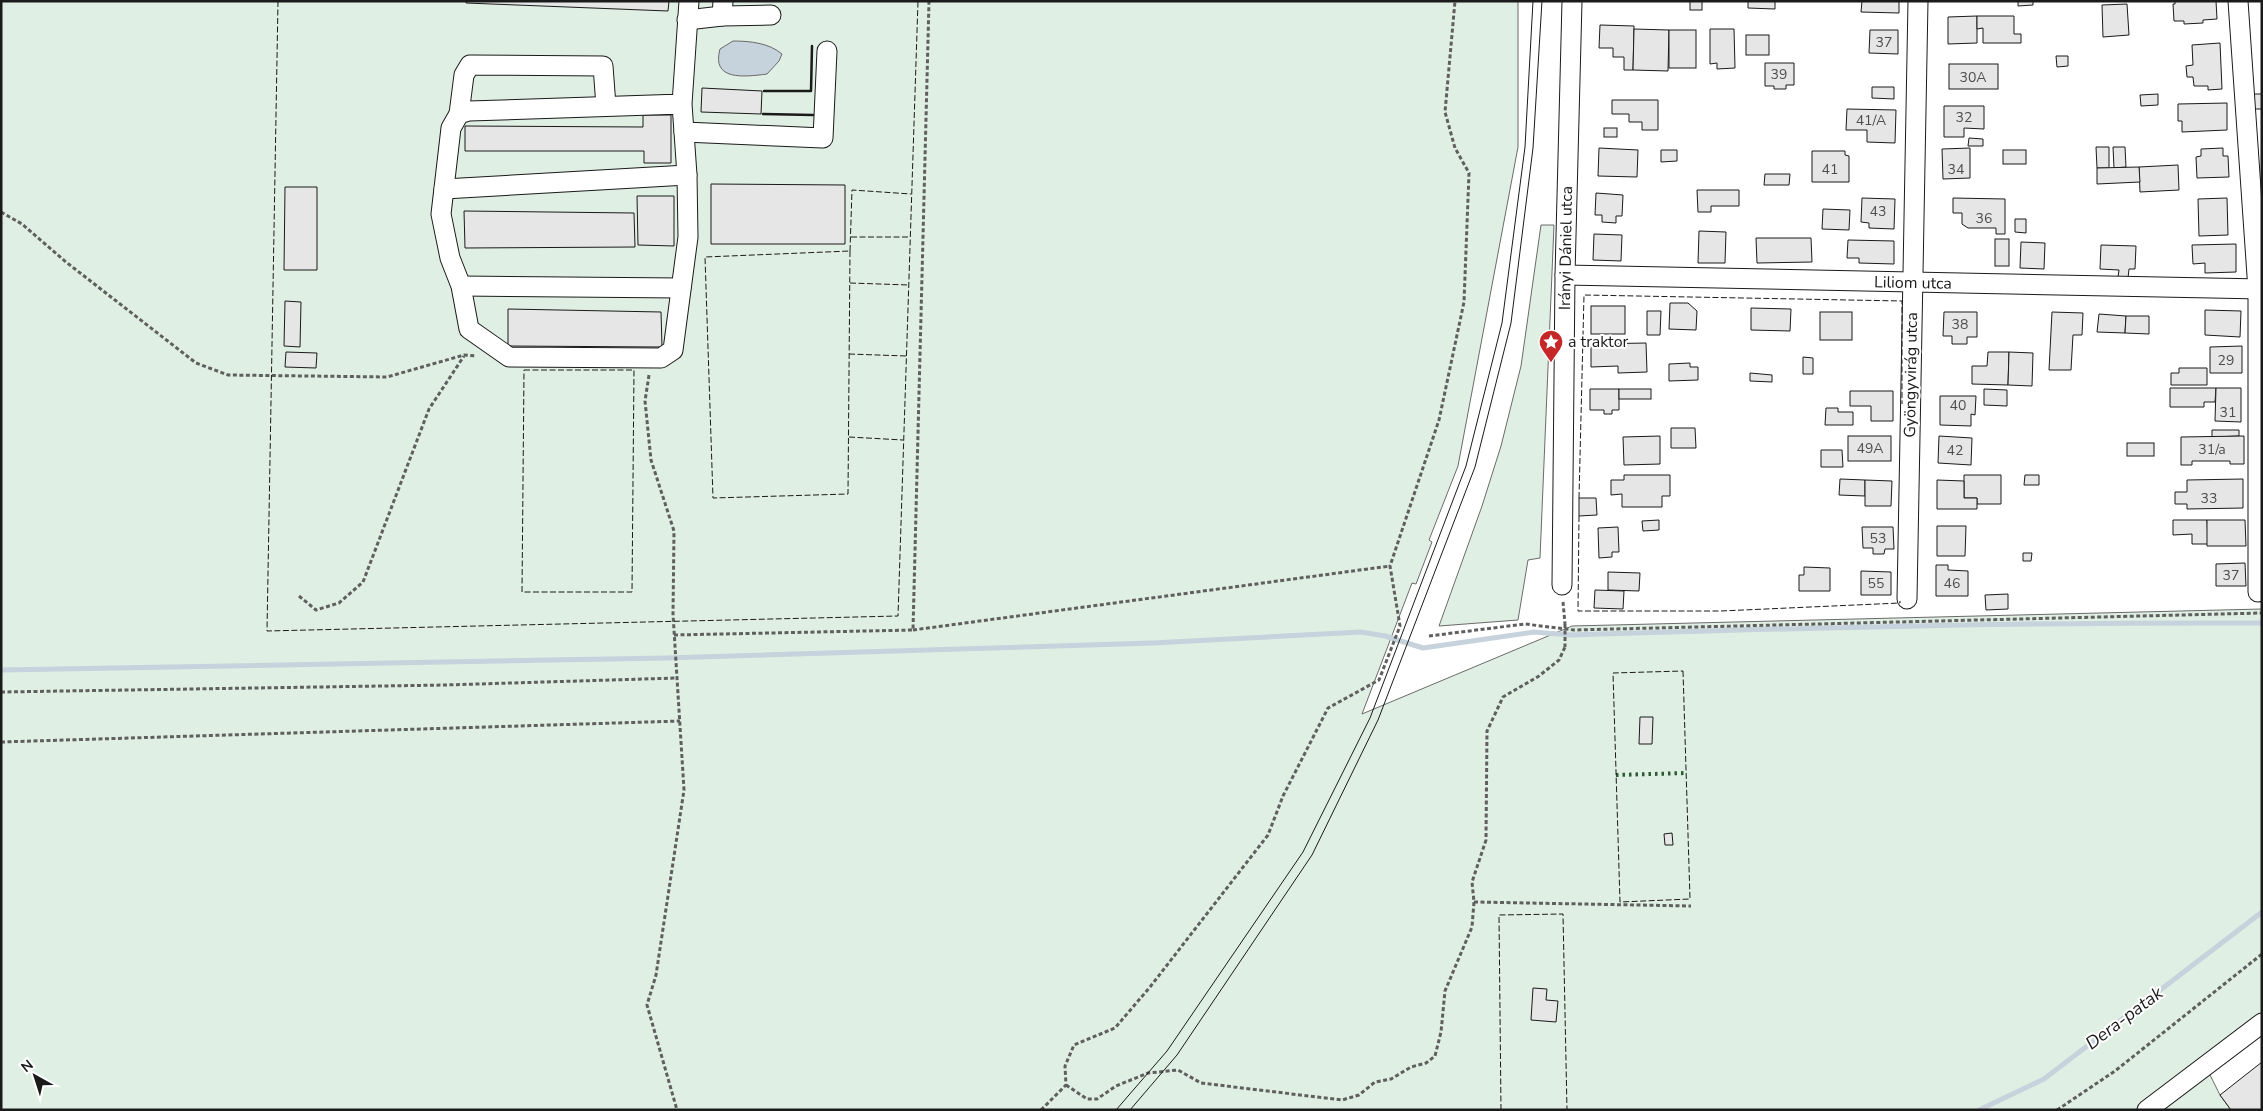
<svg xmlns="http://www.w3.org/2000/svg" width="2263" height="1111" font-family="'Nunito Sans',sans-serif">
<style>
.green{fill:#e0efe3;stroke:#6a6a6a}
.water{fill:#c6d2dc;stroke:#6a6a6a}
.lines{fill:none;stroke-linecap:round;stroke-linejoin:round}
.stream{stroke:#c6d2dc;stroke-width:5}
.building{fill:#e6e6e6;stroke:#1a1a1a}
.minor-casing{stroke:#1a1a1a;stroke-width:21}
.path{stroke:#5f5f5f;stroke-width:3;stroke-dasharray:4 2.5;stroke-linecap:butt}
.minor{stroke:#fff;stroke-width:19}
.tram{stroke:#1a1a1a;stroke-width:1}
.path-bridge{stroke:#5f5f5f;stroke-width:3;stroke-dasharray:4 2.5;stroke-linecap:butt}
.hedge{stroke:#2b5a34;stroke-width:4;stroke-dasharray:2.5 4;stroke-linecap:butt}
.fence{stroke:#1a1a1a;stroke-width:1;stroke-dasharray:6 2.5;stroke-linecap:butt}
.wall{stroke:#1a1a1a;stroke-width:2.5}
.labels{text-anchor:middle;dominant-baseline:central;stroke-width:4;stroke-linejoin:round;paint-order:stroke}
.number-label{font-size:14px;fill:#4d4d4d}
.street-label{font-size:16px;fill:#1a1a1a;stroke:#fff}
.poi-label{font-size:16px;fill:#1a1a1a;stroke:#fff;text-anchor:start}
.water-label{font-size:18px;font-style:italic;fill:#1a1a1a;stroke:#fff}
</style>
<rect width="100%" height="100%" fill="#fff"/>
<g class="green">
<path d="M1,1H1518V147L1458,466L1429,540L1432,542L1416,584L1412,583L1362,714L1572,626L2262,609V1013L2136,1110H1Z"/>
<path d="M1541,225H1554L1540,558L1528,560L1518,620L1439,626L1482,506L1501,446L1521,366Z"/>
<path d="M2208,1071L2220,1095L2231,1110H2152Z"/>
</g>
<path class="water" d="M733,41C750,41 769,43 782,54L779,61L767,74C744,77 711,81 720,49Z"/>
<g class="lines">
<g class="stream">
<path d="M1,670L666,658L1153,643L1361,632L1385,636L1423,648L1534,632L1570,635C1801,628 2031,622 2262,623"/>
<path d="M1979,1110L2044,1079L2262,912"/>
</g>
</g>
<g class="building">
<path d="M466,1H669L668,11L466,3Z"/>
<rect x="1690" y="1" width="12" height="9"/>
<path d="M1748,1H1775V9L1748,8Z"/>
<path d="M1862,1H1899V13L1861,12Z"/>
<path d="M2018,1H2033V5L2018,6Z"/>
<path d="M2175,1H2216L2217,19L2203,20V23L2184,24V21H2174L2173,4H2175Z"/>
<path d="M2127,4L2129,35L2103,37L2102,5Z"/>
<path d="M1977,16V43L1948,44V17Z"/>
<path d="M1977,16H2014V34H2021V43H1983V28L1977,29Z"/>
<path d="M1600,25L1634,26L1633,70H1624V57H1613V48H1599Z"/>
<path d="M1634,29L1669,30L1668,71L1633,70Z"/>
<path d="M1710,29H1734L1735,68L1717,69V63L1710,64Z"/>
<rect x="1669" y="30" width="27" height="38"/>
<path d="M1870,30H1898V54L1869,53Z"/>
<rect x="1746" y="35" width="23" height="20"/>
<path d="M2220,43L2222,89L2208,90V86H2194L2193,77H2187L2186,66L2193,65L2192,45Z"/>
<path d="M2056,56H2068V66L2057,67Z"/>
<path d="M1765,63H1794V85H1786V89H1774V86H1765Z"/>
<rect x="1949" y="64" width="49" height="25"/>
<path d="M1872,87H1894V99L1872,98Z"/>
<path d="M702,88L762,91L761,114L701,112Z"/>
<path d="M2158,94V105L2141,106L2140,95Z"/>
<rect x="2254" y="94" width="8" height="15"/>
<path d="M1612,100H1658V130H1642V122H1629V114H1612Z"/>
<path d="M2227,103V130L2182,132V121H2178V104Z"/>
<path d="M1944,106H1984V129L1964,128V137H1944Z"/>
<path d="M1847,109L1896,110L1895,143L1867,142V130H1846Z"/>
<path d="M643,115H671V163H644V151H465V126L643,127Z"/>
<rect x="1604" y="128" width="13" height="9"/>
<path d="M1969,138L1983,139V146H1968Z"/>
<path d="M2096,147H2109V168H2097Z"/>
<path d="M2113,147H2125L2126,167L2114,168Z"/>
<path d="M1599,148L1638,150L1637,177L1598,176Z"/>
<path d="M1970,148V178L1943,179L1942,149Z"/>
<path d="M2223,148V156H2228L2229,177L2197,178L2196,157L2201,156V149Z"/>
<path d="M1661,150H1677V161L1661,162Z"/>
<rect x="2003" y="150" width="23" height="14"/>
<path d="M1812,151H1845V155L1849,156V182H1812Z"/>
<path d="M2178,165L2179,190L2140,192L2139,167Z"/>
<path d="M2139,167L2140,182L2097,184V168Z"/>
<path d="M1765,174H1790L1789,185H1764Z"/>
<path d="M711,184L845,185V244H711Z"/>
<path d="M285,187H317V270H284Z"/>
<path d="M1697,190H1739V206H1711V212H1698Z"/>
<path d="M1596,193L1623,195L1622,216H1616V223L1602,222V215H1595Z"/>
<path d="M637,196H674V246L638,245Z"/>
<path d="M1862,198L1895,199L1894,229L1869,228V223L1861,222Z"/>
<path d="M1953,198L2005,199V234H1996V228H1968L1962,224V213H1953Z"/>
<path d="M2227,198L2228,235L2199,236L2198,199Z"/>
<path d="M1823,209L1850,210L1849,230L1822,229Z"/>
<path d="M464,211L634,213L635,247L465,248Z"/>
<path d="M2015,219H2026V233L2015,232Z"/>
<path d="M1699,231L1726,232L1725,263H1698Z"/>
<path d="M1594,234L1622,235L1621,261L1593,260Z"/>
<path d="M1756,238H1811L1812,262L1757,263Z"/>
<rect x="1995" y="239" width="14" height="27"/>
<path d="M1848,240L1894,241V264L1859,263V258H1847Z"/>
<path d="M2021,242L2045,243L2044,269L2020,268Z"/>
<path d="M2236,244V272L2205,273V263L2193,264L2192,245Z"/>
<path d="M2101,245L2136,246L2135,269H2129L2128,278L2118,277L2119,270L2100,269Z"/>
<path d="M285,301L301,302L300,347L284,346Z"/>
<path d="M1670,303H1688L1697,311L1696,330L1669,329Z"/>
<rect x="1591" y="306" width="34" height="28"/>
<path d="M1751,308L1791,309L1790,331L1751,330Z"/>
<path d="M508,309L661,312L662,347L508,346Z"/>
<path d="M2205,310L2241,311L2240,337L2205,335Z"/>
<path d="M1647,311H1661L1660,335H1647Z"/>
<rect x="1820" y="312" width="32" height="28"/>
<path d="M1944,312H1977V337H1967V344H1952V336H1943Z"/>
<path d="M2052,312L2083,313L2082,335H2073L2071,370H2049Z"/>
<path d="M2099,314L2126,316L2125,333L2097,332Z"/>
<path d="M2126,316H2149V334L2125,333Z"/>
<path d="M1646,343L1647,372L1618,373V366L1591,367V344Z"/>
<path d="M2242,346V373H2210V347Z"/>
<path d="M286,352L317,353L316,368L285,367Z"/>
<path d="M1988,352H2009L2008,385L1972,384V366H1987Z"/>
<path d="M2009,352L2033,353L2032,386L2008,385Z"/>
<path d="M1803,357L1813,358V374H1803Z"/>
<path d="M1690,363V367H1698V380L1669,381V364Z"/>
<path d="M2179,368H2207V385H2171V373H2179Z"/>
<path d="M1750,373L1772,375V382L1750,381Z"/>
<path d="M2170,388H2216L2215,402H2204V407H2170Z"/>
<path d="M2216,388H2241V422L2215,421Z"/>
<path d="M1590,389H1619V410H1612V414H1604V410H1590Z"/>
<rect x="1619" y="389" width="32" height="10"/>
<path d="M1984,389L2007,390V406L1984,405Z"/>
<path d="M1850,391H1893V421H1871V406H1850Z"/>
<path d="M1940,396H1976L1975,415L1971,414V426L1940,425Z"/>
<path d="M1826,408H1838V412H1853V425H1825Z"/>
<path d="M1671,428H1695L1696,448H1671Z"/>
<path d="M2212,430H2239V436L2212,437Z"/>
<path d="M1660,436V464L1624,465L1623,437Z"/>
<rect x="1848" y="436" width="43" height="25"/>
<path d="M1939,436L1972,438L1971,465L1938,463Z"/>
<path d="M2244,436V464H2230V461H2192V465H2181V437Z"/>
<rect x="2127" y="443" width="27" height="13"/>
<path d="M1821,450H1842L1843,467H1821Z"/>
<path d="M1624,475H1670V496H1662V507H1622V494L1611,495V480H1624Z"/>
<path d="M1964,475H2001V504H1977V498H1964Z"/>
<path d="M2025,475H2039V485H2024Z"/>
<path d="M1840,479L1865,480V496L1839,495Z"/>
<path d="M2243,479V508L2187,509V504H2175V492H2187V480Z"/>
<path d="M1865,480L1892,481L1891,506H1865Z"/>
<path d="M1937,480L1964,481V498H1977V509H1937Z"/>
<path d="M1579,498H1596L1597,515L1579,516Z"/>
<path d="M1659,520V530L1643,531L1642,521Z"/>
<path d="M2173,520H2207L2208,544H2192V534L2173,535Z"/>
<path d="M2207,520H2245L2246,546H2207Z"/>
<path d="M1937,526H1966L1965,556H1937Z"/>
<path d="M1618,527L1619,552H1612V557L1599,558L1598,528Z"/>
<path d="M1862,527H1893L1894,549H1885L1884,554H1873V548H1863Z"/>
<path d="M2023,553H2032L2031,561H2023Z"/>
<path d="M2245,563L2246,586H2216V564Z"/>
<path d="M1936,565H1948V570L1968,571V596H1936Z"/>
<path d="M1804,567L1830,568V591H1799V575H1804Z"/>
<path d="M1861,571L1891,572V595H1861Z"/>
<path d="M1608,572L1640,573L1639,591L1608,590Z"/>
<path d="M1595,590L1624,591L1623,609L1594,608Z"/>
<path d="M2008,594V609L1986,610L1985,595Z"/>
<path d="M1640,717H1653L1652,744H1639Z"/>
<path d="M1672,833L1673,845H1665L1664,834Z"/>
<path d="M1533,988L1547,989L1546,1000L1558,1001L1556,1022L1531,1020Z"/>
<path d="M2262,1062V1110H2231L2220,1095Z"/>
</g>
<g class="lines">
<defs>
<g id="minor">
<path d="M2238,1L2258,290V592"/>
<path d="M722,16L771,15"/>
<path d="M687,20L722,16L723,1"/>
<path d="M682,104L469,111L459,114L451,128L441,214L450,258L461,286L469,329L509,357L661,358L673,350L688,237L687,175L682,104L689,1"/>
<path d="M459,114L464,75L470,65L603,66L606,106"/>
<path d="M684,132L823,138L827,51"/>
<path d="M444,189L687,175"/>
<path d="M1565,275L2262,289"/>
<path d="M461,286L681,288"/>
<path d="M1562,585L1565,275L1572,1"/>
<path d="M1907,599L1918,1"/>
<path d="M2147,1110L2262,1023"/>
</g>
</defs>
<use href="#minor" class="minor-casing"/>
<g class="path">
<path d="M1,212L22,224L66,262L196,363L228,375L387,377L464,355L476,356"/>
<path d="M649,375L645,401L651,460L674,531L673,614L684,790L656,975L647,1005L677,1110"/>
<path d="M299,596L316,610L339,603L363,582L429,409L464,356"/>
<path d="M1563,602L1565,624"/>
<path d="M913,630L1390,566"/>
<path d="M674,635L913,630L929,1"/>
<path d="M1429,636L1525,624L1574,630L2262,613"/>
<path d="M1,692L445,685L677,678"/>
<path d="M1,742L680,721"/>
<path d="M1474,902L1691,906"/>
<path d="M1066,1085L1087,1099H1097L1116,1086L1148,1073L1178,1070L1201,1083L1342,1100L1359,1095L1375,1082L1391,1079L1411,1067L1426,1063L1435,1056L1441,1032L1445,991L1472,927L1474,902L1472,882L1486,840L1487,731L1503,697L1539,676L1559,660L1565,647"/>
<path d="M1041,1110L1066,1085L1065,1066L1074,1045L1115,1028L1150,987L1268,835L1283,796L1328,708L1379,680L1400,626L1390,566L1439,420L1464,302L1469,173L1455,148L1445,112L1455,1"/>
<path d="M2057,1110L2115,1071L2262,954"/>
</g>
<use href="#minor" class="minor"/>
<g class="tram">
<path d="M1116,1110L1167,1051L1303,852L1370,718L1466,466L1502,323L1525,147L1533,1"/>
<path d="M1130,1110L1177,1055L1312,855L1378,720L1475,467L1511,323L1533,148L1542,1"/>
</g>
<path class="path-bridge" d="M1565,624V647"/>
<path class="hedge" d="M1616,775L1686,773"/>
<g class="fence">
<path d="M278,1L267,631L898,616L918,1"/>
<path d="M851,237H910"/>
<path d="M850,251L848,494L713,498L705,257Z"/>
<path d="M850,251L852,190L911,194"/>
<path d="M850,283L909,285"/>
<path d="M849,354L906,356"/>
<path d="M524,370H634L632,592H522Z"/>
<path d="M849,437L903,440"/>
<path d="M1579,498L1584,295L1902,301V404"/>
<path d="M1579,516L1578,611H1721L1900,603V601"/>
<path d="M1683,671L1690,899L1620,902L1613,673Z"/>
<path d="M1501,1110L1499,915L1563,914L1567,1110"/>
</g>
<g class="wall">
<path d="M764,91H811L812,46"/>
<path d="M763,114L813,115"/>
</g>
</g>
<defs>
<symbol id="sight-pin" viewBox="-11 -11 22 30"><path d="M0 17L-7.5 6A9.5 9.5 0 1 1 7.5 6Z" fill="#c62828" stroke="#fff"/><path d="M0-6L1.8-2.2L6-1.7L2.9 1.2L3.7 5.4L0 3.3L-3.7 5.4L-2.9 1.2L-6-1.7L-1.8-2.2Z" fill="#fff"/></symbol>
</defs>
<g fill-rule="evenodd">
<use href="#sight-pin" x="1537" y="328" width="28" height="38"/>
</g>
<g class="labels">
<g class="number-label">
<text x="1884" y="42">37</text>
<text x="1779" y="74">39</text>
<text x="1973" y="77">30A</text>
<text x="1964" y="117">32</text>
<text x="1871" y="120">41/A</text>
<text x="1830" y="169">41</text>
<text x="1956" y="169">34</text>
<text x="1878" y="211">43</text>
<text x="1984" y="218">36</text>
<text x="1960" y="324">38</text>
<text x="2226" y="360">29</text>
<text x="1958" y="405">40</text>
<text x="2228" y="412">31</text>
<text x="1870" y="448">49A</text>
<text x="2212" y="449">31/a</text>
<text x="1955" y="450">42</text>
<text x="2209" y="498">33</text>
<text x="1878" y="538">53</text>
<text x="2231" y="575">37</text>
<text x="1876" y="583">55</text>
<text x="1952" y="583">46</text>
</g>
<g class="street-label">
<text transform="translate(1566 248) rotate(-89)">Irányi Dániel utca</text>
<text transform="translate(1913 283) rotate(1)">Liliom utca</text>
<text transform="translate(1911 375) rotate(-89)">Gyöngyvirág utca</text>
</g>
<g class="poi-label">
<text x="1568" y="342">a traktor</text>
</g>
<g class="water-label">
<text transform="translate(2124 1018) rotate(-37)">Dera-patak</text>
</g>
</g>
<rect width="2263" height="1111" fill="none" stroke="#1a1a1a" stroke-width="5"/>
<g transform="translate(35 1076) rotate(321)" stroke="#ffffff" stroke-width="4" paint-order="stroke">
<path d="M0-4L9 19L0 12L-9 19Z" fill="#1a1a1a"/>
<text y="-8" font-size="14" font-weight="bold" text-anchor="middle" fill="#1a1a1a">N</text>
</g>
</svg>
